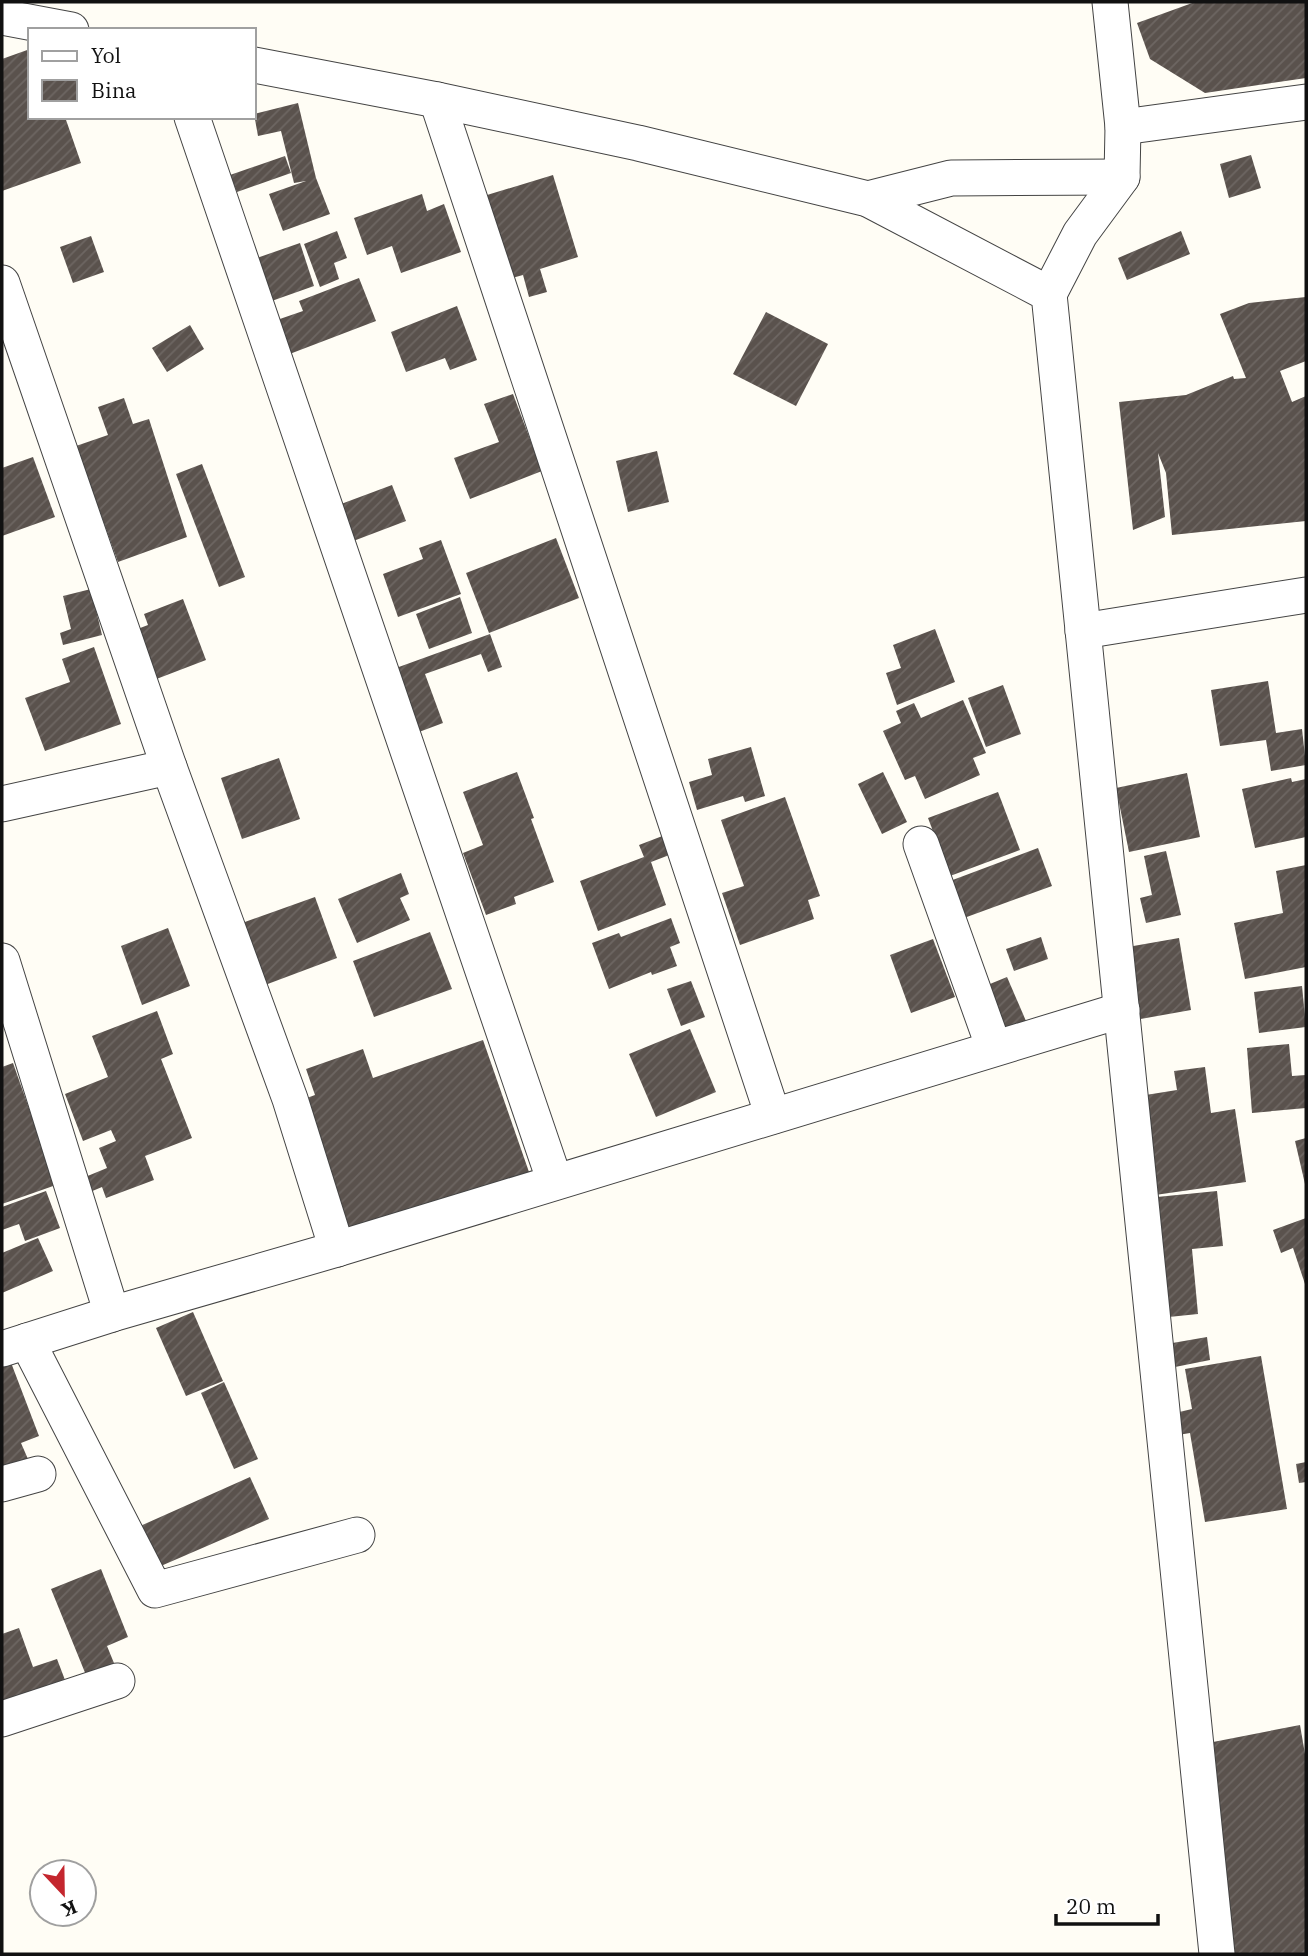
<svg xmlns="http://www.w3.org/2000/svg" width="1308" height="1956" font-family="'IBM Plex Serif',serif">
<style>
.building{fill:url(#building-hatch)}
.lines{fill:none;stroke-linecap:round;stroke-linejoin:round}
.minor-casing{stroke:#444;stroke-width:37}
.minor{stroke:#fff;stroke-width:35}
</style>
<defs>
<pattern id="building-hatch" width="6" height="6" patternUnits="userSpaceOnUse" patternTransform="scale(1.75)"><rect width="6" height="6" fill="#5a524d"/><path d="M-1 1l2-2M0 6l6-6M5 7l2-2" fill="none" stroke="#6d6662"/></pattern>
</defs>
<rect width="100%" height="100%" fill="#fffdf5"/>
<g class="building">
<path d="M1195,2H1306V78L1205,93L1150,59L1137,23Z"/>
<path d="M30,49V117H65L81,163L2,191V59Z"/>
<path d="M298,103L316,178L330,214L283,231L269,194L306,181L294,183L281,131L258,136L254,114Z"/>
<path d="M1251,155L1261,188L1229,198L1220,164Z"/>
<path d="M285,156L291,173L237,192L230,175Z"/>
<path d="M553,175L578,257L540,269L547,292L529,297L523,275L512,278L487,195Z"/>
<path d="M422,194L427,211L444,204L461,252L401,273L392,246L367,255L354,218Z"/>
<path d="M337,231L347,258L334,263L339,279L320,287L304,244Z"/>
<path d="M1181,231L1190,254L1127,280L1118,258Z"/>
<path d="M91,236L104,272L73,283L60,247Z"/>
<path d="M300,243L314,286L266,303L251,260Z"/>
<path d="M359,278L376,321L287,355L274,321L303,311L299,301Z"/>
<path d="M1306,297V361L1280,371L1292,402L1306,396V521L1172,535L1166,473L1158,453L1165,517L1133,530L1119,402L1186,395L1233,376L1234,379L1246,378L1220,314L1249,303Z"/>
<path d="M457,306L477,360L450,370L445,358L406,372L391,332Z"/>
<path d="M766,312L828,344L796,406L733,374Z"/>
<path d="M190,325L204,349L167,372L152,348Z"/>
<path d="M513,394L542,471L470,499L454,458L499,442L484,404Z"/>
<path d="M124,398L133,424L149,419L187,537L118,562L76,446L108,435L98,407Z"/>
<path d="M657,451L669,502L628,512L616,461Z"/>
<path d="M33,457L55,517L2,536V468Z"/>
<path d="M202,464L245,577L219,587L176,474Z"/>
<path d="M392,485L406,521L348,543L333,507Z"/>
<path d="M556,538L579,598L489,633L466,573Z"/>
<path d="M441,540L461,594L398,617L383,574L423,559L419,548Z"/>
<path d="M91,589L102,635L63,645L60,633L71,629L63,596Z"/>
<path d="M460,597L472,633L429,649L416,614Z"/>
<path d="M183,599L206,660L146,683L127,633L148,625L144,614Z"/>
<path d="M935,629L955,682L897,705L886,673L901,668L893,645Z"/>
<path d="M490,634L502,667L488,672L481,654L425,674L443,723L419,732L396,668Z"/>
<path d="M94,647L121,724L45,751L25,698L70,682L62,659Z"/>
<path d="M1268,681L1276,733L1302,729L1306,765L1271,771L1266,740L1220,746L1211,690Z"/>
<path d="M1003,685L1021,734L986,747L968,698Z"/>
<path d="M963,700L986,753L973,758L980,775L925,799L915,776L905,780L883,731L901,723L896,711L914,703L921,718Z"/>
<path d="M751,747L765,796L745,802L743,796L697,810L689,782L712,775L708,759Z"/>
<path d="M279,758L300,819L242,839L221,778Z"/>
<path d="M517,772L534,818L531,819L554,882L514,897L516,904L486,915L463,853L483,845L463,792Z"/>
<path d="M883,772L907,822L882,834L858,784Z"/>
<path d="M1187,773L1200,837L1129,852L1116,788Z"/>
<path d="M1291,778L1292,782L1306,779V837L1255,848L1242,789Z"/>
<path d="M998,792L1020,850L950,876L928,818Z"/>
<path d="M785,797L820,896L808,900L814,919L740,945L722,893L744,886L721,820Z"/>
<path d="M665,835L672,854L651,862L666,905L598,931L580,881L644,857L639,845Z"/>
<path d="M1038,848L1052,886L964,918L950,881Z"/>
<path d="M1166,851L1181,915L1146,923L1140,898L1152,895L1144,856Z"/>
<path d="M1306,865V967L1245,979L1234,923L1283,913L1276,871Z"/>
<path d="M401,873L409,894L400,898L410,920L357,943L338,899Z"/>
<path d="M315,897L337,958L265,985L242,923Z"/>
<path d="M671,918L680,943L670,947L677,966L652,975L651,972L609,989L592,943L619,933L621,937Z"/>
<path d="M168,928L190,986L142,1005L121,946Z"/>
<path d="M430,932L452,989L374,1017L353,961Z"/>
<path d="M1041,937L1048,959L1014,971L1006,949Z"/>
<path d="M1179,938L1191,1010L1135,1020L1122,948Z"/>
<path d="M933,939L955,997L911,1013L890,955Z"/>
<path d="M1007,977L1026,1021L1005,1031L985,986Z"/>
<path d="M691,981L705,1017L681,1026L667,989Z"/>
<path d="M1302,986L1306,1027L1259,1033L1254,992Z"/>
<path d="M157,1011L173,1054L161,1059L192,1138L145,1156L154,1180L106,1198L102,1187L78,1197L73,1182L107,1168L99,1148L116,1141L111,1130L83,1141L65,1094L108,1077L92,1036Z"/>
<path d="M690,1029L716,1092L656,1117L629,1054Z"/>
<path d="M483,1040L529,1172L340,1238L293,1103L315,1095L306,1069L363,1049L373,1078Z"/>
<path d="M1289,1044L1292,1076L1306,1075V1108L1252,1113L1247,1048Z"/>
<path d="M13,1063L56,1185L2,1204V1067Z"/>
<path d="M1205,1067L1211,1113L1235,1109L1246,1182L1141,1197L1127,1098L1177,1090L1174,1071Z"/>
<path d="M1306,1138V1184H1305L1295,1141Z"/>
<path d="M46,1191L60,1228L25,1241L19,1224L2,1230V1207Z"/>
<path d="M1217,1191L1223,1246L1192,1249L1198,1314L1159,1318L1147,1198Z"/>
<path d="M1306,1218V1287L1293,1248L1281,1253L1273,1230Z"/>
<path d="M38,1238L53,1271L2,1293V1253Z"/>
<path d="M193,1312L223,1381L186,1396L156,1328Z"/>
<path d="M1207,1337L1210,1360L1165,1369L1161,1345Z"/>
<path d="M1261,1356L1287,1509L1205,1522L1190,1433L1178,1435L1175,1413L1192,1409L1185,1369Z"/>
<path d="M10,1360L39,1436L21,1443L31,1466L2,1478V1363Z"/>
<path d="M224,1382L258,1459L234,1469L201,1393Z"/>
<path d="M1306,1462V1482L1299,1483L1296,1464Z"/>
<path d="M250,1477L269,1519L147,1572L129,1531Z"/>
<path d="M101,1569L128,1637L107,1646L116,1668L88,1680L51,1589Z"/>
<path d="M19,1628L33,1667L57,1659L65,1680L2,1704V1634Z"/>
<path d="M1300,1725L1306,1760V1954H1222L1194,1810L1220,1805L1208,1743Z"/>
</g>
<g class="lines">
<defs>
<g id="minor">
<path d="M2,17L71,30"/>
<path d="M254,65L437,100L638,143L868,199L1049,294L1217,1954"/>
<path d="M437,100L773,1116"/>
<path d="M192,117L555,1182"/>
<path d="M1123,127L1306,102"/>
<path d="M868,199L951,178L1122,177"/>
<path d="M2,283L169,767L290,1099L337,1249"/>
<path d="M1049,294L1080,234L1122,177L1123,127L1110,2"/>
<path d="M1083,631L1306,595"/>
<path d="M2,804L169,767"/>
<path d="M921,844L994,1048"/>
<path d="M2,961L112,1314"/>
<path d="M27,1341L155,1590L357,1535"/>
<path d="M2,1349L112,1314L337,1249L1122,1010"/>
<path d="M2,1484L38,1474"/>
<path d="M2,1719L117,1681"/>
</g>
</defs>
<use href="#minor" class="minor-casing"/>
<use href="#minor" class="minor"/>
</g>
<rect width="1308" height="1956" fill="none" stroke="#111111" stroke-width="7"/>
<rect x="28" y="28" width="228" height="91" fill="#ffffff" stroke="#a0a0a0" stroke-width="2"/>
<rect x="42" y="51" width="35" height="10" fill="#ffffff" stroke="#a0a0a0" stroke-width="2"/>
<text x="91" y="63" font-size="21" fill="#111111">Yol</text>
<rect x="42" y="80" width="35" height="21" fill="url(#building-hatch)" stroke="#a0a0a0" stroke-width="2"/>
<text x="91" y="98" font-size="21" fill="#111111">Bina</text>
<g transform="translate(63 1893) rotate(158)"><circle r="33" fill="#ffffff" stroke="#a0a0a0" stroke-width="2"/>
<path d="M0-5L12 26L0 18L-12 26Z" fill="#c4262e"/>
<text y="-10" font-size="19" font-weight="bold" text-anchor="middle" fill="#111111">K</text>
</g>
<path d="M1056 1914v10h102v-10" fill="none" stroke="#111111" stroke-width="3.5"/>
<text x="1066" y="1914" font-size="21" fill="#111111" stroke="#ffffff" stroke-width="5" paint-order="stroke">20 m</text>
</svg>
